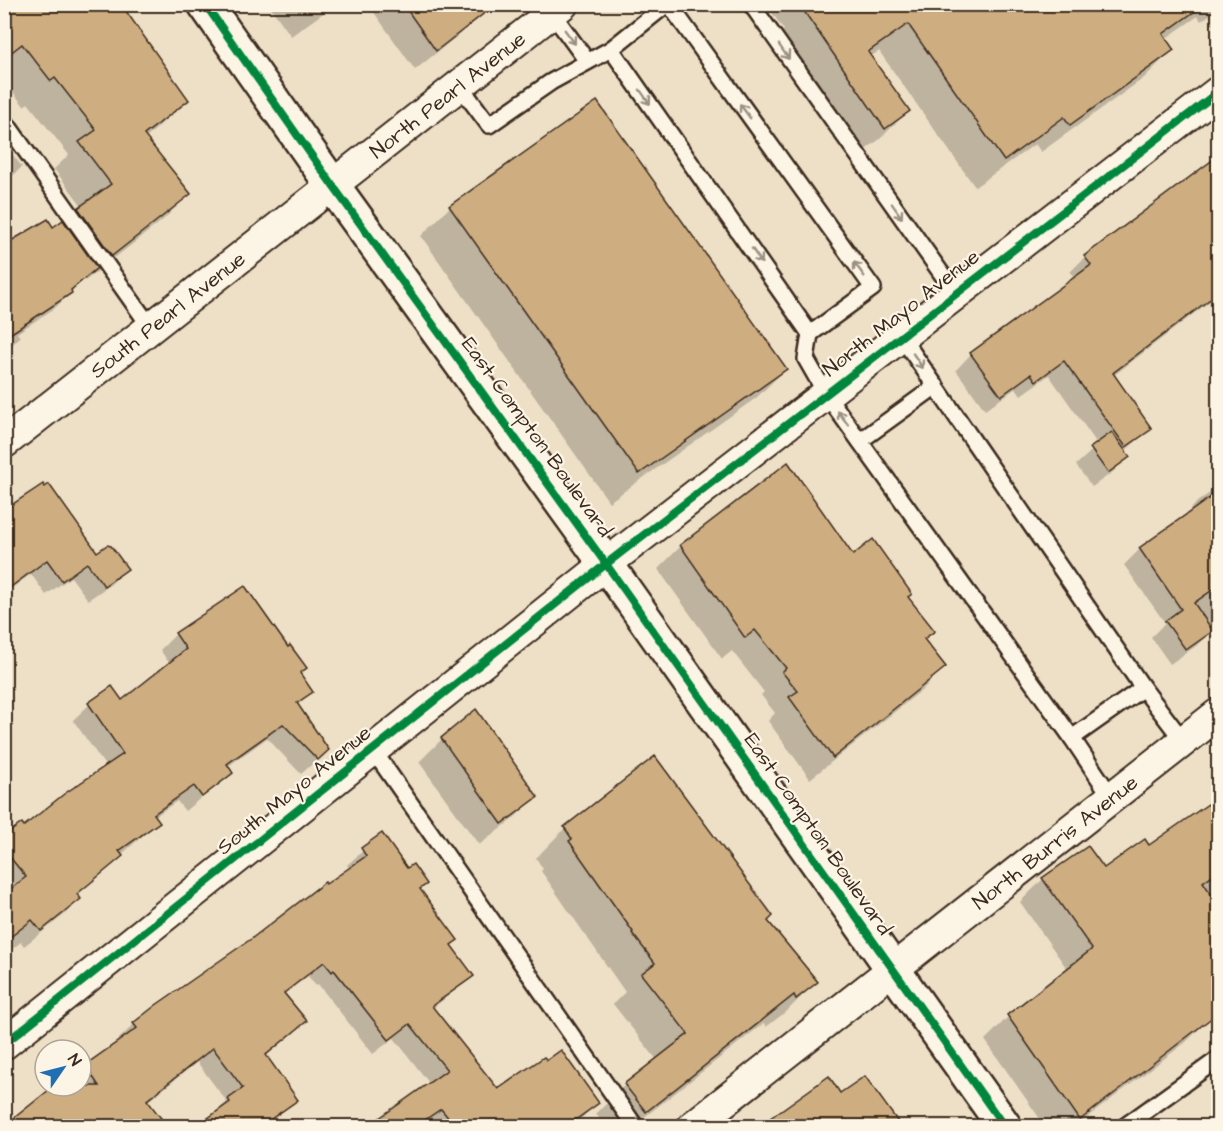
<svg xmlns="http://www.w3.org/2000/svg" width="1223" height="1131" font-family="'Architects Daughter',sans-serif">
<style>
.shadow{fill:#0003}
.building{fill:#ceae81;stroke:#3b2a1e;stroke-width:1.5}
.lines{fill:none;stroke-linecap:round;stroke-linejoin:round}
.service-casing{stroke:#3b2a1e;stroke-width:20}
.minor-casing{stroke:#3b2a1e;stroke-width:34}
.secondary-casing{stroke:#3b2a1e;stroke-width:38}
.service{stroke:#fcf5e5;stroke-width:15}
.minor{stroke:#fcf5e5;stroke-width:30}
.secondary{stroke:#fcf5e5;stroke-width:33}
.cycleway-casing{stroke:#fcf5e5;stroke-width:11}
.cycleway{stroke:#00873e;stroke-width:8}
.oneway{stroke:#9c9082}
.labels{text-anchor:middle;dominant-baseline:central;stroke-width:4.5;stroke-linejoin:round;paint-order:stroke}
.street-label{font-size:21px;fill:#3b2a1e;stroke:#fcf5e5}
</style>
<rect width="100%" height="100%" fill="#eee0c7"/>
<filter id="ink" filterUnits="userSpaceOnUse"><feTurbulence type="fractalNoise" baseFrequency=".0167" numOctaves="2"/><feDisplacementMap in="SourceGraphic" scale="12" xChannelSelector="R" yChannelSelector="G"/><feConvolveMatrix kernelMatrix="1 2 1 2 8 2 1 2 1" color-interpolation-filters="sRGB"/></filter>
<g filter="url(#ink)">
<g class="shadow">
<path d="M4,4L187,100L145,139L189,194L163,220L85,281L84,279L55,308L17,333L20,337L4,353V252L64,224L83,207L54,169L69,155L28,103L24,106L4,81Z"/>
<path d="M268,4H336L291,36Z"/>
<path d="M368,4H497L415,70Z"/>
<path d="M766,4H1218V9L1201,21L1198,16L1165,39L1172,50L1144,78L1041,152L1035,144L975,187L879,51L870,57L908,111L880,139L857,156L775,39L784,30Z"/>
<path d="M4,143L22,167L4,184Z"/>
<path d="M1218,158V295L1113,376L1150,429L1125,451L1128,456L1113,472L1092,487L1076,465L1098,445L1049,375L1021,395L1016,388L985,410L956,370L971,354L1075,279L1070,272L1085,257Z"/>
<path d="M450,207L786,369L756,398L609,502L421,236Z"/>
<path d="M1218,487V622L1209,628L1211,631L1196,646L1170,664L1151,637L1165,623L1124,565L1140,549L1183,519L1197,502Z"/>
<path d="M4,514L97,554L126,569L111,584L88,600L71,577L46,595L31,574L4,594Z"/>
<path d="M681,546L853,557L933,631L923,640L944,667L922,690L810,779L768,721L775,713L761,695L764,692L732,651L722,659L658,569Z"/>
<path d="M176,634L287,649L305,668L299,674L311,691L297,706L328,750L301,774L267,738L227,767L231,773L185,811L177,801L154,817L158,822L76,895L79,899L64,915L24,946L21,942L4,955V838L24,828L106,767L73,720L89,705L112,688L122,703L170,664L160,650Z"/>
<path d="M442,739L536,797L513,819L479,845L419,762Z"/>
<path d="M655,758L766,921L816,982L787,1011L766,1027L764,1023L633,1126H605L596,1114L625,1085L657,1060L613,1004L625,992L541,871L543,869L536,858L565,828Z"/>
<path d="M1218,798V1002L1204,1012L1209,1019L1186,1042L1076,1126H1045L985,1040L1008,1017L1068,970L1020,902L1043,879L1103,870L1149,847Z"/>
<path d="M381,835L407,871L425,884L419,890L450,946L472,976L432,1009L497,1091L597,1102L582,1118L570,1126H370L430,1084L394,1038L373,1054L318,984L316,986L308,976L283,995L305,1021L265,1057L296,1100L265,1126H199L227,1102L197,1062L147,1102L165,1126H7L63,1086H81V1071L121,1041L119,1039L134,1024L350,869L347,865Z"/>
<path d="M864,1078L899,1126H763L768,1121L840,1095Z"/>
<path d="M1218,1114V1126H1197L1209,1118L1211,1120Z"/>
</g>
<g class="building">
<path d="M4,4H121L189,100L144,135L191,194L112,256L78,208L111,184L79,142L96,130L55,78L51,81L22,44L4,58Z"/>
<path d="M403,4H496L436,51Z"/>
<path d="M799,4H1205L1163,34L1174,50L1070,125L1064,117L1004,161L908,24L868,52L910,111L885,129Z"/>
<path d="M597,101L787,369L639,474L449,206Z"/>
<path d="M1218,156V293L1113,373L1152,429L1126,447L1064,361L1036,381L1031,374L1001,396L970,353L1091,265L1084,256Z"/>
<path d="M48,219L53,227L63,220L97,268L71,290L72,293L4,338V245Z"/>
<path d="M1112,432L1130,457L1108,473L1090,448Z"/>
<path d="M788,462L853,555L873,539L912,594L908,597L935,631L924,639L946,667L833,758L789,697L798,691L782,672L786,668L755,630L745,638L680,545Z"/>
<path d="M43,484L45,487L49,484L97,552L107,545L111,546L128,569L104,586L87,563L62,581L47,560L4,592V510Z"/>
<path d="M1218,492V586L1194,603L1213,631L1186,650L1165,621L1181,609L1139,548Z"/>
<path d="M245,586L288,647L290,645L307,668L300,673L313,692L297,703L329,750L318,760L283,724L227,764L233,773L202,797L194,786L154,814L160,822L119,851L123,856L77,894L81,899L41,931L32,920L4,942V894L26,877L4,850V836L22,823L24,826L64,794L123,754L88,703L112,686L122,700L186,649L175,633Z"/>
<path d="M476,709L538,797L502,824L441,738Z"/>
<path d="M655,756L773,916L768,921L818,982L796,999L794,995L646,1112L624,1084L688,1034L641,974L655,963L632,933L633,932L569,841L572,839L564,827Z"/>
<path d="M1208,804L1218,819V871L1203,882L1218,904V1013L1080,1120L1007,1015L1092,949L1042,878L1088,846L1104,868L1145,839L1149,845Z"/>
<path d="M382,833L407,868L413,864L427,884L420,889L458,940L451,945L474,976L432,1006L498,1089L544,1057L547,1060L561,1050L599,1103L567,1126H455L441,1109L416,1126H368L447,1070L410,1024L389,1040L334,970L332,972L324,962L284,993L307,1021L266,1055L298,1100L261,1126H197L230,1102L228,1099L243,1088L213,1048L147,1100L167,1126H4L54,1086H99L85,1065L137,1028L133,1023L156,1005L251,939L325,882L326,884L366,856L361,848Z"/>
<path d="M829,1076L840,1093L865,1076L901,1126H759Z"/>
</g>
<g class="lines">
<defs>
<g id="service">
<path d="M751,4L956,294"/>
<path d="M552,13L587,61"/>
<path d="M611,49L810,334L873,288L669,4"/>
<path d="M460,86L489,125L551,82L611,49L667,4"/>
<path d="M4,120L151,328"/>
<path d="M810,334L806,359L826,394L1072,738L1143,688"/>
<path d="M901,336L1143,688L1184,742"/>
<path d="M860,441L936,386"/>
<path d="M1072,738L1112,798"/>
<path d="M373,750L635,1126"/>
<path d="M1125,1126L1218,1059"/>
</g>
<g id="minor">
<path id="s1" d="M4,443L563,4"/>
<path d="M4,1044L606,564L1218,92"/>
<path id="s2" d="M693,1126L1218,714"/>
</g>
<path id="secondary" d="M205,4L333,186L606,564L1004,1126"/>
</defs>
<use href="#service" class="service-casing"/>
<use href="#minor" class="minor-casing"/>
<use href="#secondary" class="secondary-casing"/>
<use href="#service" class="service"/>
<use href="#minor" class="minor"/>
<use href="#secondary" class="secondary"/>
<defs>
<g id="cycleway">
<path d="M205,4L333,186L606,564L1004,1126"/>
<path d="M4,1044L606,564L1218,92"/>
</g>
</defs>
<use href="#cycleway" class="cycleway-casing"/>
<use href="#cycleway" class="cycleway"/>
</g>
<defs><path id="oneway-shaft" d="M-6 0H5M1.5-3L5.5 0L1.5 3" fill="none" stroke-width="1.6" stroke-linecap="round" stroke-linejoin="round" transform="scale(1.5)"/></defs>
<g class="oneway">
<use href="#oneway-shaft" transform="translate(570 37) rotate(54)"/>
<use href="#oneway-shaft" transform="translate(784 52) rotate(55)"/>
<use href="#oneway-shaft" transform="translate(645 97) rotate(55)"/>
<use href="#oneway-shaft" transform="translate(745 111) rotate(-126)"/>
<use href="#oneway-shaft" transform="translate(897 211) rotate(55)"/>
<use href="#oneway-shaft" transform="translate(757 256) rotate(56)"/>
<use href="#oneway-shaft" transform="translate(859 269) rotate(-126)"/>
<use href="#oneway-shaft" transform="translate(918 361) rotate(56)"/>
<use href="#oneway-shaft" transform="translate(843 418) rotate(-126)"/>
</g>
</g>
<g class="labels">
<g class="street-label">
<text stroke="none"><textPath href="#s1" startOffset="564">North Pearl Avenue</textPath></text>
<text transform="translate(901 313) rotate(-38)">North Mayo Avenue</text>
<text stroke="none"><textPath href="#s1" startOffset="208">South Pearl Avenue</textPath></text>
<text transform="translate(537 437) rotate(54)">East Compton Boulevard</text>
<text transform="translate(294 790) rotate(-39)">South Mayo Avenue</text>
<text transform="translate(818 834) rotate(55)">East Compton Boulevard</text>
<text stroke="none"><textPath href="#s2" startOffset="460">North Burris Avenue</textPath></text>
</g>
</g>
<rect width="1223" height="1131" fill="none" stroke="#fcf5e5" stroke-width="24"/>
<rect x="12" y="12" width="1199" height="1107" fill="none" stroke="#3b2a1e" stroke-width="2" filter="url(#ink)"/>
<g transform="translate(63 1068) rotate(55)"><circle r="28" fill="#fcf5e5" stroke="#afa495" stroke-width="1.5"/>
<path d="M0-4.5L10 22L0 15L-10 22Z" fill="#1f6fb2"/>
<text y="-9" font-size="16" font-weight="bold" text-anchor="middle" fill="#3b2a1e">N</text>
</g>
</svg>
